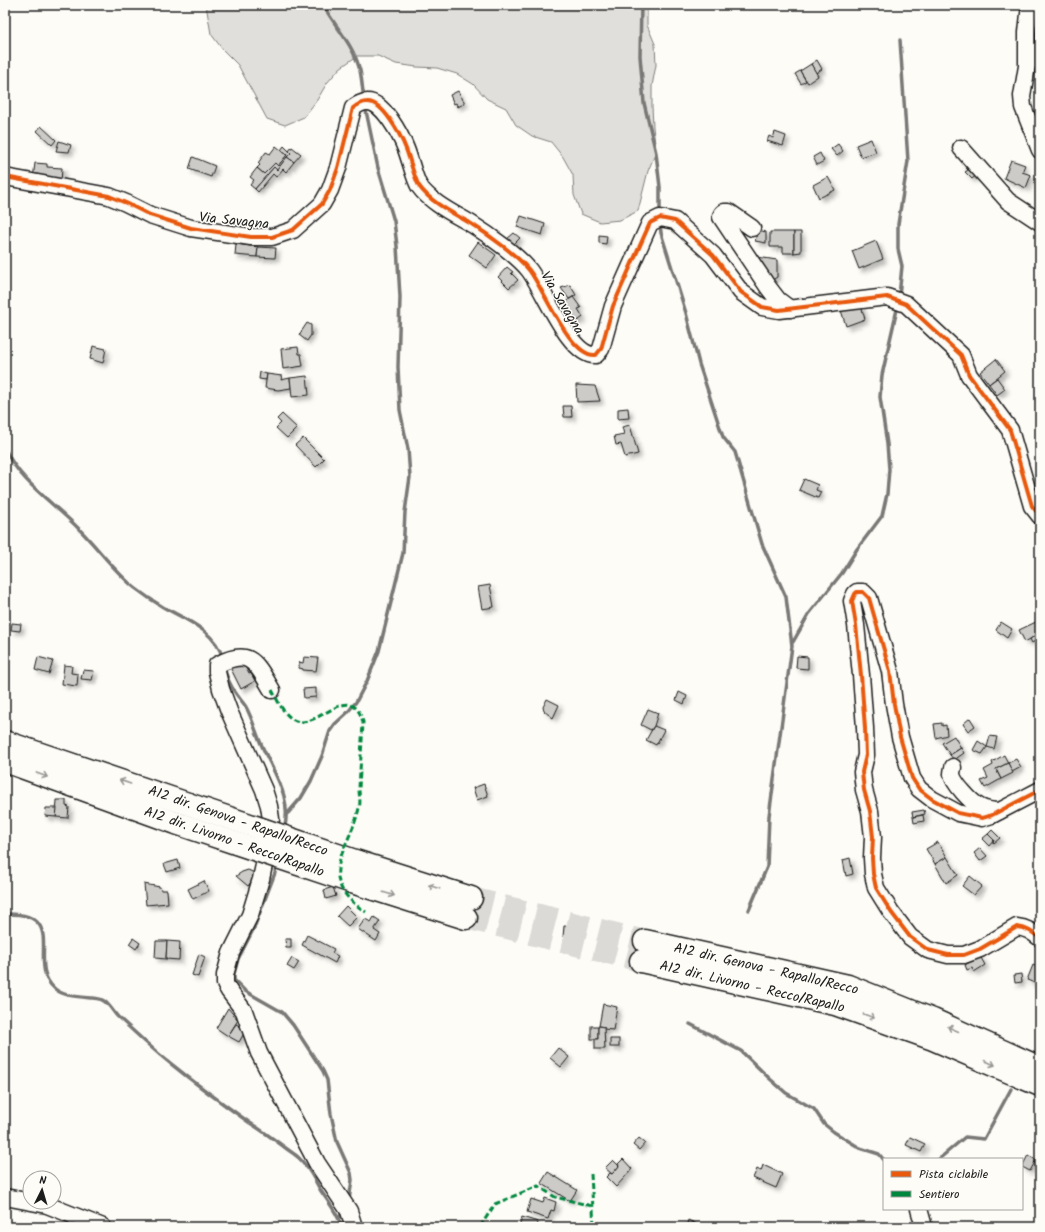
<svg xmlns="http://www.w3.org/2000/svg" width="1045" height="1232" font-family="Kalam,sans-serif">
<style>
.green{fill:#e0dfdb;stroke:#7e7e7c}
.lines{fill:none;stroke-linecap:round;stroke-linejoin:round}
.stream{stroke:#797876;stroke-width:3.5}
.building{fill:#cccbc8;stroke:#1c1c1c;filter:url(#shadow)}
.highway-tunnel{stroke:#dbdad6;stroke-width:22;stroke-dasharray:22 11;stroke-linecap:butt}
.minor-casing{stroke:#1c1c1c;stroke-width:19}
.highway-casing{stroke:#1c1c1c;stroke-width:25}
.minor{stroke:#fdfcf7;stroke-width:16}
.highway{stroke:#fdfcf7;stroke-width:22}
.highway-bridge-casing{stroke:#1c1c1c;stroke-width:25;stroke-linecap:butt}
.highway-bridge{stroke:#fdfcf7;stroke-width:22}
.quiet{stroke:#00873e;stroke-width:3;stroke-dasharray:6 3;stroke-linecap:butt}
.cycleway-casing{stroke:#fdfcf7;stroke-width:6}
.cycleway{stroke:#e8590c;stroke-width:4}
.oneway{stroke:#989794}
.labels{text-anchor:middle;dominant-baseline:central;stroke-width:3;stroke-linejoin:round;paint-order:stroke}
.street-label{font-size:14px;fill:#1c1c1c;stroke:#fdfcf7}
</style>
<defs>
<filter id="shadow"><feDropShadow dx="3.5" dy="3.5" stdDeviation="2" flood-color="#0004"/></filter>
</defs>
<rect width="100%" height="100%" fill="#fdfcf7"/>
<filter id="ink" filterUnits="userSpaceOnUse"><feTurbulence type="fractalNoise" baseFrequency=".025" numOctaves="2"/><feDisplacementMap in="SourceGraphic" scale="8" xChannelSelector="R" yChannelSelector="G"/><feConvolveMatrix kernelMatrix="1 2 1 2 8 2 1 2 1" color-interpolation-filters="sRGB"/></filter>
<g filter="url(#ink)">
<path class="green" d="M206,5H647V25L655,44L656,65L652,86V106L653,127L656,152L648,171L638,211L620,220L600,222L581,214L574,195L573,175L563,157L551,142L532,136L516,125L506,108L487,99L473,84L457,74L437,68L417,67L396,64L378,56H357L340,68L327,83L317,100L304,117L285,125L267,119L238,65L223,50L211,34Z"/>
<g class="lines">
<g class="stream">
<path d="M323,5C334,25 352,43 359,67C362,76 362,88 364,98"/>
<path d="M641,5L640,56L644,103L656,153L660,187V215"/>
<path d="M660,223L661,233L686,313L699,364L723,437L735,452L762,544L786,597L792,646L769,816L767,867L749,910"/>
<path d="M899,296L902,266L898,249V224L908,161L900,40"/>
<path d="M5,449C20,482 54,503 79,529C98,548 114,571 135,588C144,595 153,601 163,607C185,619 216,631 223,659"/>
<path d="M793,642L809,614L842,573L857,549L882,516L887,494L889,469L887,444L880,397L882,375L898,305"/>
<path d="M224,667C226,675 230,685 235,692C238,697 243,702 246,707C253,720 256,733 262,746C274,774 293,798 284,830"/>
<path d="M288,813L301,798L311,781L322,756L330,731L335,724L347,713L356,702L367,681L379,651L403,553L405,512L410,477L408,449L400,410L398,367L400,297L397,246L394,221L378,168L365,106"/>
<path d="M276,865L275,873L254,928L238,959L234,974V980L245,991L282,1012L293,1025L323,1071L327,1080L331,1114L337,1142L351,1173L352,1180L349,1200"/>
<path d="M5,914C71,912 25,964 55,989C65,997 81,997 93,998C97,999 100,998 104,1001C110,1005 113,1012 118,1017C135,1032 152,1049 170,1063C196,1084 223,1104 250,1123C263,1131 275,1140 287,1149C291,1152 296,1155 299,1158C309,1167 314,1179 321,1191C329,1203 337,1212 342,1227"/>
<path d="M690,1024L741,1051L769,1078L786,1093L814,1109L824,1124L834,1132L860,1148L879,1154L884,1160"/>
<path d="M939,1159L965,1137L984,1139L1011,1089"/>
<path d="M339,1218L343,1211"/>
</g>
</g>
<g class="building">
<path d="M817,60L822,69L816,73L811,64Z"/>
<path d="M811,64L818,76L808,83L800,71Z"/>
<path d="M800,71L806,81L801,84L795,74Z"/>
<path d="M458,91L465,103L458,107L456,103L454,104L450,95Z"/>
<path d="M41,126L56,140L52,145L37,131Z"/>
<path d="M775,132L786,136L783,146L767,141L769,136L773,138Z"/>
<path d="M871,139L876,152L861,157L856,145Z"/>
<path d="M59,141L71,145L69,152L56,151Z"/>
<path d="M838,144L843,151L837,156L831,149Z"/>
<path d="M276,146L287,155L278,166L275,163L264,174L257,168L260,165L258,163L266,152L270,154Z"/>
<path d="M284,146L291,153L277,170L274,167L255,189L250,185L254,180L250,177L257,168L264,174L275,163L278,166L287,155L281,150Z"/>
<path d="M292,147L301,154L294,162L287,157L291,153L289,151Z"/>
<path d="M820,153L824,161L817,165L813,157Z"/>
<path d="M193,157L215,166L211,177L189,169Z"/>
<path d="M287,157L294,162L286,172L283,169L276,177L273,174L258,192L255,189L274,167L277,170Z"/>
<path d="M1011,160L1025,165L1022,172L1031,175L1026,188L1004,178Z"/>
<path d="M964,161L979,173L972,179L965,172L968,170L962,163Z"/>
<path d="M35,163L47,164V167L62,168L61,182L33,179Z"/>
<path d="M828,177L835,190L819,198L813,185Z"/>
<path d="M521,216L545,224L542,235L517,227Z"/>
<path d="M758,230L766,232V243L755,241Z"/>
<path d="M770,232H794V253H783V247H770Z"/>
<path d="M794,232H801V252L794,253Z"/>
<path d="M514,233L520,238L513,245L507,239Z"/>
<path d="M599,235L607,236L606,244L599,243Z"/>
<path d="M876,241L883,259L859,269L852,251Z"/>
<path d="M478,242L496,255L487,268L469,255Z"/>
<path d="M236,244L258,247L257,257L235,255Z"/>
<path d="M258,247L276,248L275,258L257,257Z"/>
<path d="M757,257L777,260V277L771,281L760,261L757,260Z"/>
<path d="M507,267L513,272L511,273L518,280L509,288L498,277Z"/>
<path d="M570,285L576,295L569,299L561,288Z"/>
<path d="M573,297L581,308L578,309L583,317L575,323L562,304Z"/>
<path d="M861,306L865,319L846,326L840,307Z"/>
<path d="M307,323L311,325V335L307,341L299,335Z"/>
<path d="M93,346L106,349L103,363L90,359Z"/>
<path d="M298,347L299,354H301L303,366L283,369L281,349Z"/>
<path d="M996,359L1005,371L989,384L980,372Z"/>
<path d="M260,372L267,374L266,380L259,379Z"/>
<path d="M267,374L282,376L281,380L290,378L291,388L278,390L265,388Z"/>
<path d="M307,376L309,395L292,397L290,378Z"/>
<path d="M997,378L1005,389L997,395L989,384Z"/>
<path d="M576,385L595,386L600,401L577,402Z"/>
<path d="M563,406H571L572,417H564Z"/>
<path d="M628,408L629,418L618,419V409Z"/>
<path d="M282,414L297,428L287,438L276,428L281,423L277,419Z"/>
<path d="M630,425L638,454L625,457L621,444L616,445L614,436L624,434L622,427Z"/>
<path d="M303,438L324,459L316,467L295,445Z"/>
<path d="M804,479L818,485L816,490L821,492L818,498L799,490Z"/>
<path d="M490,585L494,607L482,609L478,587Z"/>
<path d="M1038,621L1040,625V633L1025,642L1019,630Z"/>
<path d="M1001,622L1012,629L1007,638L996,630Z"/>
<path d="M12,623L21,624L20,631L11,630Z"/>
<path d="M1040,633V638L1032,643L1030,639Z"/>
<path d="M797,656L808,657V669L796,668Z"/>
<path d="M38,657L53,661L49,674L35,670Z"/>
<path d="M304,657L318,658L316,671L303,670V669L299,668V662L303,663Z"/>
<path d="M236,661L239,667L244,664L249,674L251,673L255,681L241,689L229,665Z"/>
<path d="M64,665L72,666L71,673L78,674L77,686L62,684Z"/>
<path d="M83,670L94,671L92,680L81,679Z"/>
<path d="M316,688V697L304,698L303,689Z"/>
<path d="M679,692L687,696L684,704L676,700Z"/>
<path d="M547,699L559,705L553,718L544,711L543,707Z"/>
<path d="M648,709L658,713L654,726L651,730L641,725Z"/>
<path d="M970,718L975,726L968,731L963,724Z"/>
<path d="M942,723V726L946,725L947,735L936,738L934,724Z"/>
<path d="M654,726L664,730L656,745L646,740Z"/>
<path d="M954,736L961,748L950,755L942,743Z"/>
<path d="M990,736L997,737L994,749L987,747Z"/>
<path d="M978,741L987,747L982,754L973,750Z"/>
<path d="M961,748L964,753L954,760L950,755Z"/>
<path d="M1004,755L1008,763L996,769L1001,779L985,788L981,781L988,778L984,770L993,765L992,762Z"/>
<path d="M1016,759L1021,767L1012,772L1008,763Z"/>
<path d="M1008,763L1013,773L1001,779L996,769Z"/>
<path d="M484,784L488,796L477,800L473,788Z"/>
<path d="M57,800H66V806L69,807L68,818L56,817Z"/>
<path d="M46,808H57L56,817L45,816Z"/>
<path d="M924,810L925,814L913,817L912,812Z"/>
<path d="M923,815L924,821L914,823L913,817Z"/>
<path d="M992,830L1000,838L994,843L993,842L994,840L988,834Z"/>
<path d="M988,834L994,840L989,846L982,839Z"/>
<path d="M938,842L947,857L935,864L926,849Z"/>
<path d="M980,848L987,856L980,861L974,853Z"/>
<path d="M947,857L958,875L946,883L935,864Z"/>
<path d="M850,858L853,874L846,876L843,860Z"/>
<path d="M178,860L180,868L167,872L164,864Z"/>
<path d="M248,870L257,874L248,886L236,876L242,872Z"/>
<path d="M970,876L982,886L974,895L962,886Z"/>
<path d="M204,881L209,891L193,899L188,889Z"/>
<path d="M144,884L160,887L161,890H167L168,903L146,905Z"/>
<path d="M333,887L336,896L326,899L324,890Z"/>
<path d="M346,906L357,917L348,926L337,916Z"/>
<path d="M374,917L380,921L374,930L380,934L376,941L358,929L365,919L371,922Z"/>
<path d="M564,926L575,927L574,938L563,937Z"/>
<path d="M307,935L334,949L332,953L338,956L335,963L302,945Z"/>
<path d="M133,938L140,943L136,949L129,944Z"/>
<path d="M285,939H291V948H286Z"/>
<path d="M156,941H167L166,959L155,958Z"/>
<path d="M167,941L180,942L179,960L166,959Z"/>
<path d="M199,954L205,957L198,977L192,975Z"/>
<path d="M980,956L985,965L974,972L972,968L967,970L965,965Z"/>
<path d="M292,958L299,962L294,970L287,966Z"/>
<path d="M1033,965L1040,968V985L1027,980Z"/>
<path d="M1021,974L1022,982L1015,983L1014,975Z"/>
<path d="M603,1004L617,1007L613,1030L604,1029V1027L599,1026Z"/>
<path d="M228,1008L238,1020L228,1036L216,1028Z"/>
<path d="M236,1024L246,1030L239,1042L228,1036Z"/>
<rect x="591" y="1026" width="7" height="13"/>
<path d="M599,1026L604,1027L605,1049H595V1039H598V1028Z"/>
<rect x="610" y="1039" width="9" height="8"/>
<path d="M558,1048L569,1057L561,1067L550,1058Z"/>
<path d="M910,1137L925,1144L921,1152L906,1145Z"/>
<path d="M639,1138L645,1143L639,1150L633,1145Z"/>
<path d="M1028,1155L1036,1160L1030,1171L1022,1167Z"/>
<path d="M623,1159L632,1169L616,1187L606,1177L610,1173L612,1174L619,1166L618,1164Z"/>
<path d="M613,1160L619,1166L612,1174L605,1168Z"/>
<path d="M763,1165L782,1174L776,1188L753,1178L757,1169L761,1171Z"/>
<path d="M548,1172L577,1190L570,1201L541,1183Z"/>
<path d="M545,1198L556,1202L554,1211L551,1210L548,1219L527,1212L531,1199L543,1203Z"/>
<path d="M522,1217L538,1222L537,1227H519Z"/>
<path d="M688,1220L697,1224L696,1227H686Z"/>
</g>
<g class="lines">
<g class="highway-tunnel">
<path d="M471,898L645,941"/>
<path d="M466,918L641,961"/>
</g>
<defs>
<g id="minor">
<path d="M1030,5L1027,32V66L1022,96L1023,107L1040,150"/>
<path d="M961,148L1008,201L1040,222"/>
<path d="M5,177L109,196L126,203L150,215L191,228L251,237H272L293,230L322,204L330,190L338,168L353,108C357,105 361,102 367,102C383,101 401,136 406,149C410,159 414,177 419,186C432,204 455,214 473,225C489,235 518,256 529,270C544,289 570,358 596,355L601,349L613,306L650,223L660,218L675,221L713,255L741,292L762,307L779,310L887,297L906,304L961,355L969,375L1010,430L1032,506L1040,516"/>
<path d="M752,228L729,212H724L722,214L721,217L768,287L778,300L790,309"/>
<path d="M272,690C256,663 250,647 217,665V672L221,689L229,711L264,790L269,806L271,819L268,846L261,879L250,915L231,953L225,975V984L229,991L244,1011L259,1053L317,1163L349,1211L354,1227"/>
<path d="M953,767C953,769 952,771 952,774C953,783 972,803 980,807C986,810 992,811 999,811"/>
<path d="M1040,790L992,815L982,818L958,813L932,799L919,789L912,778L900,737L894,704L890,671L869,598L863,592H857L855,594L852,601L856,625L861,675L865,728L866,755L862,772L864,790L870,811L873,837L872,858L873,874L876,888L891,912L910,937L928,950L948,955H964L980,949L1017,927C1027,928 1032,932 1040,938"/>
<path d="M5,1197L47,1205L103,1227"/>
<path d="M919,1209L924,1227"/>
</g>
<g id="highway">
<path d="M5,742L188,804"/>
<path d="M5,761L179,824"/>
<path d="M358,862L471,898"/>
<path d="M352,882L466,918"/>
<path d="M645,941L848,986L933,1020L1040,1068"/>
<path d="M641,961L835,1004L933,1039L1040,1085"/>
</g>
</defs>
<use href="#minor" class="minor-casing"/>
<use href="#highway" class="highway-casing"/>
<use href="#minor" class="minor"/>
<use href="#highway" class="highway"/>
<defs>
<g id="highway-bridge">
<path d="M188,804L358,862"/>
<path d="M179,824L352,882"/>
</g>
</defs>
<use href="#highway-bridge" class="highway-bridge-casing"/>
<use href="#highway-bridge" class="highway-bridge"/>
<g class="quiet">
<path d="M272,690C278,701 284,716 296,721C319,729 351,679 363,722C362,744 360,767 359,789C359,795 361,802 359,808C349,852 313,878 366,912"/>
<path d="M591,1174L594,1227"/>
<path d="M480,1227L495,1204L538,1186L555,1197L592,1206"/>
</g>
<defs>
<g id="cycleway">
<path d="M5,177L109,196L126,203L150,215L191,228L251,237H272L293,230L322,204L330,190L338,168L353,108C357,105 361,102 367,102C383,101 401,136 406,149C410,159 414,177 419,186C432,204 455,214 473,225C489,235 518,256 529,270C544,289 570,358 596,355L601,349L613,306L650,223L660,218L675,221L713,255L741,292L762,307L779,310L887,297L906,304L961,355L969,375L1010,430L1032,506L1040,516"/>
<path d="M1040,790L992,815L982,818L958,813L932,799L919,789L912,778L900,737L894,704L890,671L869,598L863,592H857L855,594L852,601L856,625L861,675L865,728L866,755L862,772L864,790L870,811L873,837L872,858L873,874L876,888L891,912L910,937L928,950L948,955H964L980,949L1017,927C1027,928 1032,932 1040,938"/>
</g>
</defs>
<use href="#cycleway" class="cycleway-casing"/>
<use href="#cycleway" class="cycleway"/>
</g>
<defs><path id="oneway-shaft" d="M-6 0H5M1.5-3L5.5 0L1.5 3" fill="none" stroke-width="1.6" stroke-linecap="round" stroke-linejoin="round"/></defs>
<g class="oneway">
<use href="#oneway-shaft" transform="translate(42 775) rotate(20)"/>
<use href="#oneway-shaft" transform="translate(125 782) rotate(-161)"/>
<use href="#oneway-shaft" transform="translate(434 887) rotate(-162)"/>
<use href="#oneway-shaft" transform="translate(389 894) rotate(17)"/>
<use href="#oneway-shaft" transform="translate(869 1016) rotate(20)"/>
<use href="#oneway-shaft" transform="translate(953 1029) rotate(-156)"/>
<use href="#oneway-shaft" transform="translate(990 1063) rotate(24)"/>
</g>
</g>
<g class="labels">
<g class="street-label">
<text transform="translate(234 221) rotate(6)">Via Savagna</text>
<text transform="translate(562 303) rotate(59)">Via Savagna</text>
<text transform="translate(238 821) rotate(19)">A12 dir. Genova - Rapallo/Recco</text>
<text transform="translate(234 842) rotate(19)">A12 dir. Livorno - Recco/Rapallo</text>
<text transform="translate(766 969) rotate(13)">A12 dir. Genova - Rapallo/Recco</text>
<text transform="translate(752 987) rotate(13)">A12 dir. Livorno - Recco/Rapallo</text>
</g>
</g>
<rect width="1045" height="1232" fill="none" stroke="#fdfcf7" stroke-width="20"/>
<rect x="10" y="10" width="1025" height="1212" fill="none" stroke="#1c1c1c" stroke-width="1.5" filter="url(#ink)"/>
<rect x="883" y="1158" width="140" height="52" fill="#fdfcf7" stroke="#a3a29f"/>
<rect x="891" y="1171" width="20" height="6" fill="#e8590c" stroke="#a3a29f"/>
<text x="919" y="1178" font-size="12" fill="#1c1c1c">Pista ciclabile</text>
<rect x="891" y="1191" width="20" height="6" fill="#00873e" stroke="#a3a29f"/>
<text x="919" y="1198" font-size="12" fill="#1c1c1c">Sentiero</text>
<g transform="translate(42 1190) rotate(5)"><circle r="19" fill="#fdfcf7" stroke="#a3a29f"/>
<path d="M0-3L7 15L0 10L-7 15Z" fill="#1c1c1c"/>
<text y="-6" font-size="11" font-weight="bold" text-anchor="middle" fill="#1c1c1c">N</text>
</g>
</svg>
